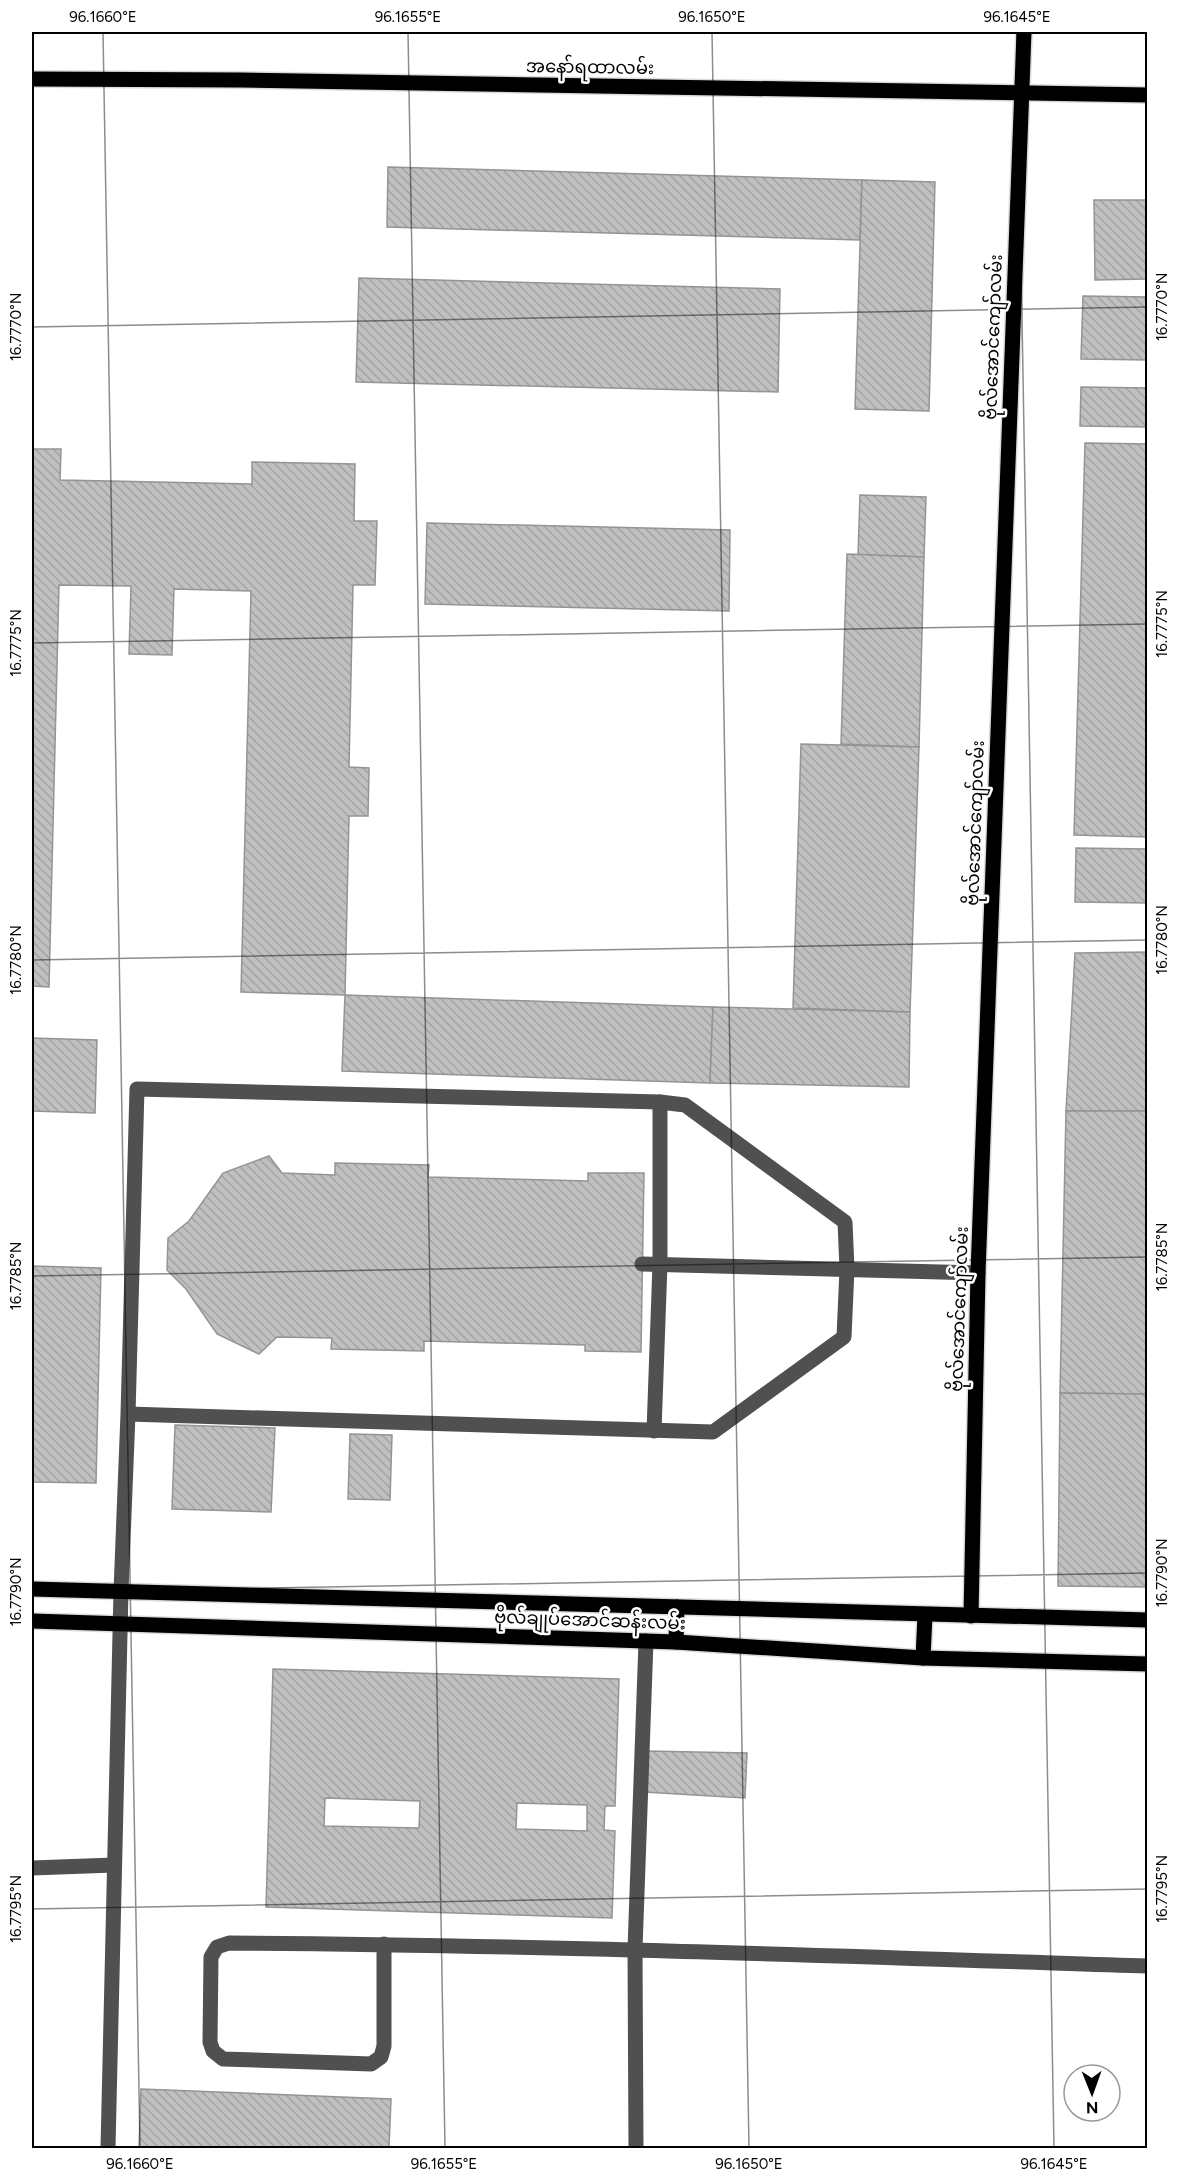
<svg xmlns="http://www.w3.org/2000/svg" width="1179" height="2180" font-family="Figtree,'Noto Sans Myanmar',sans-serif">
<style>
.building{fill:url(#building-back-hatch);stroke:#949494;stroke-width:1.5;fill-rule:evenodd}
.lines{fill:none;stroke-linecap:round;stroke-linejoin:round}
.major-casing{stroke:#dbdbdb;stroke-width:18}
.minor{stroke:#505050;stroke-width:15}
.major{stroke:#000;stroke-width:15}
.ticks{fill:none;stroke:#000;stroke-width:1.5;stroke-opacity:0.45}
.labels{text-anchor:middle;dominant-baseline:central;stroke-width:5;stroke-linejoin:round;paint-order:stroke}
.street-label{font-size:18px;fill:#000;stroke:#fff}
.neatline{fill:none;stroke:#000;stroke-width:2}
.ticks-label{font-size:15px;text-anchor:middle;fill:#000}
</style>
<defs>
<pattern id="building-back-hatch" width="6" height="6" patternUnits="userSpaceOnUse" patternTransform="scale(1.5)"><rect width="6" height="6" fill="#c0c0c0"/><path d="M-1 5l2 2M0 0l6 6M5-1l2 2" fill="none" stroke="#a3a3a3"/></pattern>
</defs>
<rect width="100%" height="100%" fill="#fff"/>
<g class="building">
<path d="M388,167L862,180L860,240L387,227Z"/>
<path d="M862,180L935,182L929,411L855,409Z"/>
<path d="M1094,200H1148V279L1095,280Z"/>
<path d="M359,278L780,289L778,392L356,382Z"/>
<path d="M1083,296L1148,297V360L1081,359Z"/>
<path d="M1081,387L1148,388V427L1080,426Z"/>
<path d="M1085,443L1148,444V837L1074,835Z"/>
<path d="M32,449H61L60,480L252,484V462L355,464L354,521H377L375,585H353L349,767L369,768L368,816H349L345,995L241,992L251,591L174,589L172,655L129,654L131,586L59,585L49,987L32,986Z"/>
<path d="M860,495L926,497L924,557L858,555Z"/>
<path d="M427,523L730,530L729,611L425,604Z"/>
<path d="M847,554L924,557L919,747L841,744Z"/>
<path d="M801,744L919,747L910,1012L793,1008Z"/>
<path d="M1076,848L1148,849V903L1075,902Z"/>
<path d="M1148,952V1111H1066L1075,953Z"/>
<path d="M345,995L713,1007L710,1083L342,1071Z"/>
<path d="M713,1007L910,1012L909,1087L710,1083Z"/>
<path d="M32,1038L97,1040L95,1113L32,1111Z"/>
<path d="M1066,1111H1148V1394L1060,1393Z"/>
<path d="M269,1156L282,1173L335,1175V1163L429,1165L428,1177L588,1181V1173H644L641,1352L585,1351V1345L424,1341V1351L331,1349L332,1338L277,1337L259,1354L217,1334L186,1289L167,1270L168,1238L189,1221L223,1173Z"/>
<path d="M32,1266L101,1268L96,1483L32,1482Z"/>
<path d="M1060,1393L1148,1394V1587L1058,1586Z"/>
<path d="M175,1425L275,1428L271,1512L172,1509Z"/>
<path d="M350,1434L392,1435L390,1500L348,1499Z"/>
<path d="M273,1669L619,1679L615,1806H605L604,1830L615,1831L612,1918L266,1907ZM325,1798L420,1801L419,1828L324,1826ZM517,1803L587,1805V1831L516,1829Z"/>
<path d="M646,1751L747,1753L745,1798L644,1792Z"/>
<path d="M141,2089L391,2099L389,2148H139Z"/>
</g>
<g class="lines">
<defs>
<g id="major">
<path d="M32,79L241,80L1148,95"/>
<path d="M32,1589L1148,1620"/>
<path d="M971,1616L978,1273L1024,32"/>
<path d="M32,1621L676,1642L923,1658L1148,1664"/>
<path d="M676,1642L677,1607"/>
<path d="M923,1658L925,1615"/>
</g>
</defs>
<use href="#major" class="major-casing"/>
<g class="minor">
<path d="M642,1264L978,1273"/>
<path d="M654,1431L660,1264V1102"/>
<path d="M32,1868L114,1865"/>
<path d="M384,1944V2046L381,2057L371,2064L223,2059L213,2051L210,2042L211,1957L217,1947L229,1943C535,1945 841,1956 1148,1966"/>
<path d="M108,2148L121,1591L128,1414L137,1089L660,1102L685,1105L845,1222L847,1269L844,1337L713,1432L128,1414"/>
<path d="M636,2148L635,1949L646,1641"/>
</g>
<use href="#major" class="major"/>
</g>
<path class="ticks" d="M103,32L140,2148M408,32L445,2148M712,32L749,2148M1017,32L1054,2148M32,327L1148,307M32,643L1148,624M32,960L1148,940M32,1276L1148,1257M32,1592L1148,1573M32,1909L1148,1889"/>
<g class="labels">
<g class="street-label">
<text transform="translate(590 67) rotate(1)">အနော်ရထာလမ်း</text>
<text transform="translate(993 337) rotate(-88)">ဗိုလ်အောင်ကျော်လမ်း</text>
<text transform="translate(975 823) rotate(-88)">ဗိုလ်အောင်ကျော်လမ်း</text>
<text transform="translate(959 1309) rotate(-88)">ဗိုလ်အောင်ကျော်လမ်း</text>
<text transform="translate(590 1620) rotate(2)">ဗိုလ်ချုပ်အောင်ဆန်းလမ်း</text>
</g>
</g>
<rect width="1179" height="2180" fill="none" stroke="#ffffff" stroke-width="66"/>
<g transform="translate(1092 2093) rotate(179)"><circle r="28" fill="#ffffff" stroke="#999999" stroke-width="1.5"/>
<path d="M0-4.5L10 22L0 15L-10 22Z" fill="#000000"/>
<text y="-9" font-size="16" font-weight="bold" text-anchor="middle" fill="#000000">N</text>
</g>
<rect x="33" y="33" width="1113" height="2114" class="neatline"/>
<g class="ticks-label">
<text x="103" y="22">96.1660°E</text>
<text x="408" y="22">96.1655°E</text>
<text x="712" y="22">96.1650°E</text>
<text x="1017" y="22">96.1645°E</text>
<text transform="translate(1162 307) rotate(-90)" y="5">16.7770°N</text>
<text transform="translate(16 327) rotate(-90)" y="5">16.7770°N</text>
<text transform="translate(1162 624) rotate(-90)" y="5">16.7775°N</text>
<text transform="translate(16 643) rotate(-90)" y="5">16.7775°N</text>
<text transform="translate(1162 940) rotate(-90)" y="5">16.7780°N</text>
<text transform="translate(16 960) rotate(-90)" y="5">16.7780°N</text>
<text transform="translate(1162 1257) rotate(-90)" y="5">16.7785°N</text>
<text transform="translate(16 1276) rotate(-90)" y="5">16.7785°N</text>
<text transform="translate(1162 1573) rotate(-90)" y="5">16.7790°N</text>
<text transform="translate(16 1592) rotate(-90)" y="5">16.7790°N</text>
<text transform="translate(1162 1889) rotate(-90)" y="5">16.7795°N</text>
<text transform="translate(16 1909) rotate(-90)" y="5">16.7795°N</text>
<text x="140" y="2169">96.1660°E</text>
<text x="444" y="2169">96.1655°E</text>
<text x="749" y="2169">96.1650°E</text>
<text x="1054" y="2169">96.1645°E</text>
</g>
</svg>
